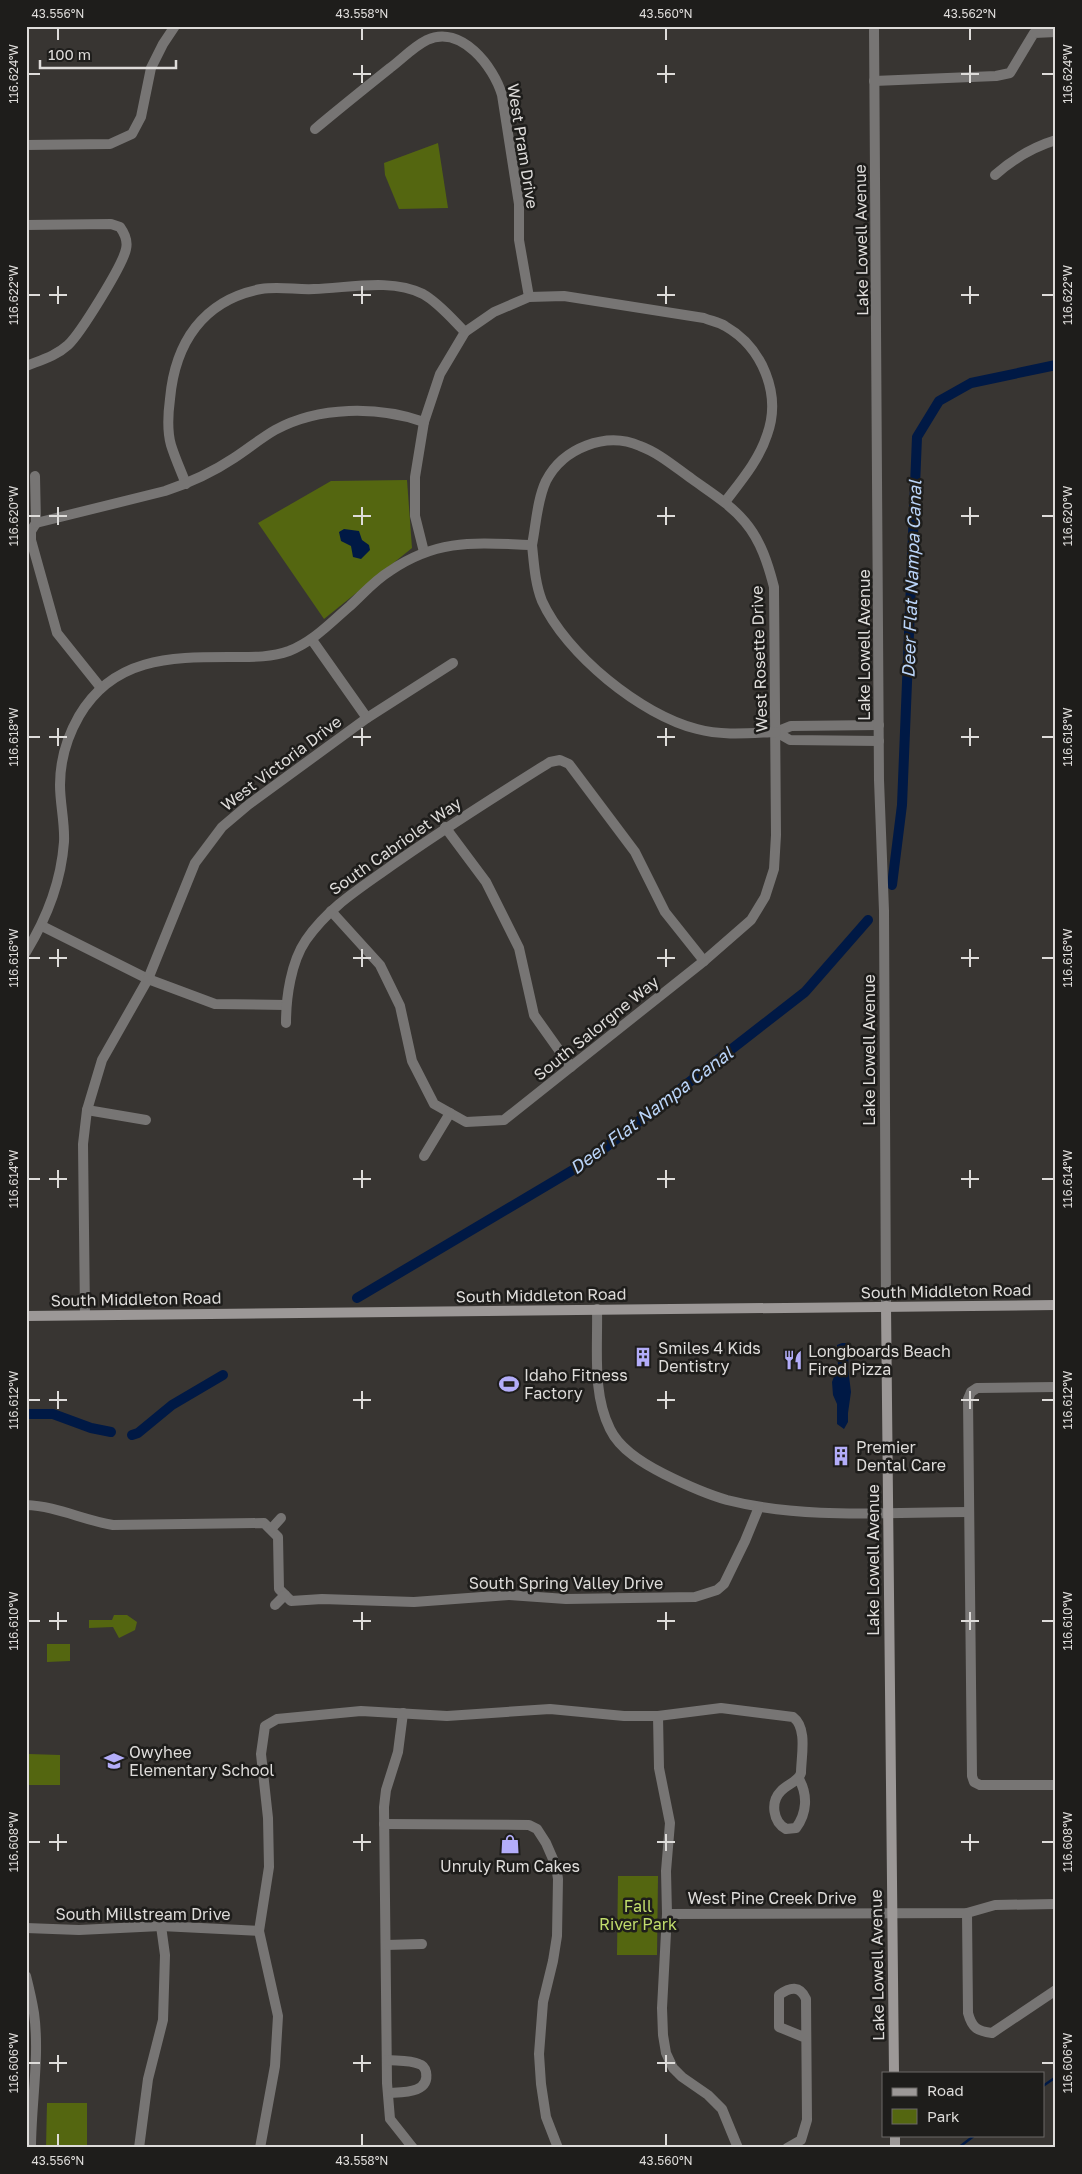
<svg xmlns="http://www.w3.org/2000/svg" width="1082" height="2174" font-family="'Golos Text',sans-serif">
<style>
.green{fill:#546610}
.water{fill:#001945}
.lines{fill:none;stroke-linecap:round;stroke-linejoin:round}
.stream{stroke:#001945;stroke-width:2.5}
.canal{stroke:#001945;stroke-width:10}
.minor{stroke:#777574;stroke-width:10}
.tertiary{stroke:#777574;stroke-width:10}
.secondary{stroke:#9c9897;stroke-width:10}
.ticks{fill:none;stroke:#dedcda;stroke-width:2}
.labels{text-anchor:middle;dominant-baseline:central;stroke-width:5;stroke-linejoin:round;paint-order:stroke}
.street-label{font-size:16px;fill:#dedcda;stroke:#1e1d1b}
.poi-label{font-size:16px;fill:#dedcda;stroke:#1e1d1b;text-anchor:start}
.park-label{font-size:16px;fill:#c1dd6c;stroke:#1e1d1b}
.water-label{font-size:18px;font-style:italic;fill:#bad4f8;stroke:#1e1d1b}
.neatline{fill:none;stroke:#dedcda;stroke-width:2}
.ticks-label{font-size:12px;text-anchor:middle;fill:#dedcda}
</style>
<rect width="100%" height="100%" fill="#383532"/>
<g class="green">
<path d="M438,143L448,208L399,209L385,175L384,163Z"/>
<path d="M407,480L412,548L324,619L258,523L331,481Z"/>
<path d="M114,1615H127L137,1622L135,1630L119,1638L113,1627L89,1628V1620H112Z"/>
<path d="M47,1644H70V1661L47,1662Z"/>
<path d="M29,1754L60,1755V1785H28Z"/>
<path d="M618,1876H658L657,1955H617Z"/>
<path d="M47,2103H87V2148H46Z"/>
</g>
<g class="water">
<path d="M344,529L359,531L362,540L369,545L370,550L361,559L353,557L351,546L341,541L339,532Z"/>
<path d="M842,1343H846L849,1349L848,1368L851,1392L848,1413V1422L844,1429L837,1424V1404L833,1395L832,1382L838,1366L837,1345Z"/>
</g>
<g class="lines">
<g class="stream">
<path d="M1043,2086L1056,2077"/>
<path d="M958,2148L975,2135"/>
</g>
<g class="canal">
<path d="M892,885L902,805L917,437L939,401L971,383L1056,365"/>
<path d="M357,1298L588,1161L805,992L868,920"/>
<path d="M26,1414H53L91,1428L111,1432"/>
<path d="M132,1435L138,1433L172,1405L223,1375"/>
</g>
<g class="minor">
<path d="M874,81L996,76L1010,73L1034,33L1056,32"/>
<path d="M315,129C340,108 365,88 390,68C402,59 413,47 427,40C461,24 494,67 502,95L519,204V240L529,297"/>
<path d="M26,145L110,144L132,134L141,117L151,68L163,44L175,26"/>
<path d="M995,175C1013,159 1033,147 1056,140"/>
<path d="M26,225L111,224L120,227C125,234 128,241 126,249C123,265 80,334 68,345C56,356 41,360 26,366"/>
<path d="M35,476L36,523L31,531V540L57,633L101,688"/>
<path d="M186,484C181,471 175,458 171,445C167,431 168,414 170,399C175,343 203,300 261,289C279,286 297,290 314,289C349,288 391,278 423,294C439,303 453,320 465,332"/>
<path d="M36,523L165,491C189,483 213,472 234,458C248,449 261,438 275,430C319,406 378,406 424,422"/>
<path d="M424,552L415,516V477L424,422L440,374L465,332L494,312L529,297L564,296L704,318C711,321 719,322 725,326C762,347 782,394 767,435C759,460 741,481 725,502"/>
<path d="M312,640L367,718"/>
<path d="M879,725L791,726L776,732L790,740L879,741"/>
<path d="M445,827L486,882L519,948L534,1015L571,1067"/>
<path d="M331,911L380,965L400,1006L412,1061L434,1104L466,1122L504,1120L704,961L751,920L765,897L774,869L776,835L774,587C768,564 761,541 745,522C730,504 710,492 692,479C675,467 659,453 640,446C606,431 563,448 546,481C537,500 536,525 532,545"/>
<path d="M42,926L148,979L215,1004L286,1005"/>
<path d="M26,952C47,918 61,883 64,842C65,823 60,804 60,785C60,761 67,737 79,716C113,658 169,657 229,657C249,657 270,658 289,651C314,641 330,623 350,606C363,594 375,580 390,571C438,538 477,543 532,545C534,564 535,583 542,601C566,654 641,715 697,729C723,736 750,733 776,732"/>
<path d="M286,1023C286,997 291,962 306,940C329,907 359,889 391,866C443,829 496,796 550,762L560,760L569,764L635,852L665,912L704,961"/>
<path d="M87,1110L146,1120"/>
<path d="M424,1156L450,1113"/>
<path d="M597,1309C598,1349 592,1393 610,1429C620,1450 644,1464 664,1474C684,1484 706,1494 727,1500C806,1520 889,1512 969,1512"/>
<path d="M85,1315L83,1144L87,1110L102,1060L148,979L195,863L222,827L248,805L367,718L453,663"/>
<path d="M1056,1387L977,1388L971,1392L968,1399L972,1776L974,1782L980,1785H1056"/>
<path d="M26,1505C56,1506 83,1520 113,1525L264,1523L278,1537L279,1589L291,1601L322,1599L414,1602L509,1595L566,1599L695,1597L717,1590L724,1584L745,1541L759,1507"/>
<path d="M271,1529L281,1518"/>
<path d="M275,1605L285,1595"/>
<path d="M403,1713L398,1752L386,1790L384,1807L387,2083L390,2119L413,2148"/>
<path d="M658,1716L659,1768L670,1823L666,1871L667,1914L662,2008L663,2035L666,2053L673,2068L682,2077L708,2095L722,2109L738,2148"/>
<path d="M384,1824L529,1825L537,1829L546,1843L556,1866L558,1879L557,1936L553,1961L543,2002L539,2054L541,2084L546,2117L558,2148"/>
<path d="M967,1913L968,2013C972,2028 977,2031 992,2033L1056,1990"/>
<path d="M667,1914L967,1913L995,1905L1056,1904"/>
<path d="M26,1928L79,1930L161,1926L259,1931"/>
<path d="M386,1945L422,1944"/>
<path d="M26,1976C29,1988 32,2001 34,2013C40,2057 31,2103 31,2148"/>
<path d="M387,2060C397,2061 410,2060 419,2064C423,2065 425,2068 426,2072C430,2094 402,2092 388,2093"/>
<path d="M139,2148L148,2079L163,2020L165,1955L161,1926"/>
<path d="M260,2148L275,2066L278,2016L259,1931L269,1867L268,1818L261,1754L265,1726L277,1719L361,1711L447,1716L550,1709L624,1716H658L721,1708L793,1717C808,1728 801,1757 801,1773C798,1782 787,1784 781,1791C770,1802 773,1822 786,1829L796,1828C807,1813 808,1795 799,1779"/>
<path d="M787,2148L801,2140L807,2120L806,1999C800,1985 790,1987 779,1995V2027L806,2038"/>
</g>
<path class="tertiary" d="M874,26L879,780L884,911L886,1306"/>
<g class="secondary">
<path d="M886,1306L894,2073"/>
<path d="M26,1316L1056,1305"/>
<path d="M895,2135V2148"/>
</g>
</g>
<path class="ticks" d="M58,28V40M362,28V40M666,28V40M970,28V40M362,65V83M666,65V83M970,65V83M28,74H40M353,74H371M657,74H675M961,74H979M1042,74H1054M58,286V304M362,286V304M666,286V304M970,286V304M28,295H40M49,295H67M353,295H371M657,295H675M961,295H979M1042,295H1054M58,507V525M362,507V525M666,507V525M970,507V525M28,516H40M49,516H67M353,516H371M657,516H675M961,516H979M1042,516H1054M58,728V746M362,728V746M666,728V746M970,728V746M28,737H40M49,737H67M353,737H371M657,737H675M961,737H979M1042,737H1054M58,949V967M362,949V967M666,949V967M970,949V967M28,958H40M49,958H67M353,958H371M657,958H675M961,958H979M1042,958H1054M58,1170V1188M362,1170V1188M666,1170V1188M970,1170V1188M28,1179H40M49,1179H67M353,1179H371M657,1179H675M961,1179H979M1042,1179H1054M58,1391V1409M362,1391V1409M666,1391V1409M970,1391V1409M28,1400H40M49,1400H67M353,1400H371M657,1400H675M961,1400H979M1042,1400H1054M58,1612V1630M362,1612V1630M666,1612V1630M970,1612V1630M28,1621H40M49,1621H67M353,1621H371M657,1621H675M961,1621H979M1042,1621H1054M58,1834V1851M362,1834V1851M666,1834V1851M970,1834V1851M28,1842H40M49,1842H67M353,1842H371M657,1842H675M961,1842H979M1042,1842H1054M58,2055V2072M362,2055V2072M666,2055V2072M28,2063H40M49,2063H67M353,2063H371M657,2063H675M1042,2063H1054M58,2134V2146M362,2134V2146M666,2134V2146"/>
<defs>
<symbol id="building-bare" viewBox="-9 -9 18 18"><path d="M-4-6H4V6H1V3H-1V6H-4ZM-2.5-4.3h1.7v1.8h-1.7ZM.8-4.3h1.7v1.8H.8ZM-2.5-1h1.7V.8h-1.7ZM.8-1h1.7V.8H.8Z" fill="#b3adf9" stroke="#1e1d1b" stroke-width="2.5" paint-order="stroke"/></symbol>
<symbol id="restaurant-bare" viewBox="-9 -9 18 18"><path d="M-5-6h1v4h1v-4h1v4h1v-4h1v5L-1.5 .5V6h-2V.5L-5-1ZM5-6V6H3V1.5H1.5Q1.5-4 5-6Z" fill="#b3adf9" stroke="#1e1d1b" stroke-width="2.5" paint-order="stroke"/></symbol>
<symbol id="stadium-bare" viewBox="-9 -9 18 18"><path d="M0-5a6.5 5 0 1 0 0 10a6.5 5 0 1 0 0-10ZM-3.5-1.8h7v3.6h-7Z" fill="#b3adf9" stroke="#1e1d1b" stroke-width="2.5" paint-order="stroke"/></symbol>
<symbol id="school-bare" viewBox="-9 -9 18 18"><path d="M0-5L7-2L0 1L-7-2ZM-4 1L0 2.5L4 1V4Q0 6-4 4Z" fill="#b3adf9" stroke="#1e1d1b" stroke-width="2.5" paint-order="stroke"/></symbol>
<symbol id="shop-bare" viewBox="-9 -9 18 18"><path d="M-5-2.5h2.3a2.7 3.5 0 0 1 5.4 0H5L5.5 6h-11ZM-1.5-2.5h3a1.5 2.3 0 0 0-3 0Z" fill="#b3adf9" stroke="#1e1d1b" stroke-width="2.5" paint-order="stroke"/></symbol>
</defs>
<g fill-rule="evenodd">
<use href="#building-bare" x="629" y="1343" width="28" height="28"/>
<use href="#restaurant-bare" x="779" y="1346" width="28" height="28"/>
<use href="#stadium-bare" x="495" y="1370" width="28" height="28"/>
<use href="#building-bare" x="827" y="1442" width="28" height="28"/>
<use href="#school-bare" x="100" y="1747" width="28" height="28"/>
<use href="#shop-bare" x="496" y="1830" width="28" height="28"/>
</g>
<g class="labels">
<g class="street-label">
<text transform="translate(523 146) rotate(81)">West Pram Drive</text>
<text transform="translate(861 240) rotate(-91)">Lake Lowell Avenue</text>
<text transform="translate(864 645) rotate(-90)">Lake Lowell Avenue</text>
<text transform="translate(759 659) rotate(-92)">West Rosette Drive</text>
<text transform="translate(281 763) rotate(-37)">West Victoria Drive</text>
<text transform="translate(395 846) rotate(-35)">South Cabriolet Way</text>
<text transform="translate(596 1028) rotate(-39)">South Salorgne Way</text>
<text transform="translate(869 1050) rotate(-90)">Lake Lowell Avenue</text>
<text transform="translate(946 1291) rotate(-1)">South Middleton Road</text>
<text transform="translate(541 1295) rotate(-1)">South Middleton Road</text>
<text transform="translate(136 1299) rotate(-1)">South Middleton Road</text>
<text transform="translate(873 1560) rotate(-90)">Lake Lowell Avenue</text>
<text x="566" y="1583">South Spring Valley Drive</text>
<text x="772" y="1898">West Pine Creek Drive</text>
<text x="143" y="1914">South Millstream Drive</text>
<text transform="translate(877 1965) rotate(-91)">Lake Lowell Avenue</text>
</g>
<g class="poi-label">
<text x="658" y="1348">Smiles 4 Kids<tspan x="658" dy="18">Dentistry</tspan></text>
<text x="808" y="1351">Longboards Beach<tspan x="808" dy="18">Fired Pizza</tspan></text>
<text x="524" y="1375">Idaho Fitness<tspan x="524" dy="18">Factory</tspan></text>
<text x="856" y="1447">Premier<tspan x="856" dy="18">Dental Care</tspan></text>
<text x="129" y="1752">Owyhee<tspan x="129" dy="18">Elementary School</tspan></text>
<text x="510" y="1866" text-anchor="middle">Unruly Rum Cakes</text>
</g>
<g class="park-label">
<text x="638" y="1906">Fall<tspan x="638" dy="18">River Park</tspan></text>
</g>
<g class="water-label">
<text transform="translate(911 579) rotate(-88)">Deer Flat Nampa Canal</text>
<text transform="translate(651 1110) rotate(-37)">Deer Flat Nampa Canal</text>
</g>
</g>
<rect width="1082" height="2174" fill="none" stroke="#1e1d1b" stroke-width="55"/>
<rect x="882" y="2072" width="162" height="65" fill="#1e1d1b" stroke="#6b6967"/>
<rect x="892" y="2088" width="25" height="8" fill="#9c9897" stroke="#6b6967"/>
<text x="927" y="2096" font-size="15" fill="#dedcda">Road</text>
<rect x="892" y="2109" width="25" height="15" fill="#546610" stroke="#6b6967"/>
<text x="927" y="2122" font-size="15" fill="#dedcda">Park</text>
<path d="M40 60v8h136v-8" fill="none" stroke="#dedcda" stroke-width="2.5"/>
<text x="48" y="60" font-size="15" fill="#dedcda" stroke="#1e1d1b" stroke-width="4" paint-order="stroke">100 m</text>
<rect x="28" y="28" width="1026" height="2118" class="neatline"/>
<g class="ticks-label">
<text x="58" y="18">43.556°N</text>
<text x="362" y="18">43.558°N</text>
<text x="666" y="18">43.560°N</text>
<text x="970" y="18">43.562°N</text>
<text transform="translate(1068 74) rotate(-90)" y="4">116.624°W</text>
<text transform="translate(14 74) rotate(-90)" y="4">116.624°W</text>
<text transform="translate(1068 295) rotate(-90)" y="4">116.622°W</text>
<text transform="translate(14 295) rotate(-90)" y="4">116.622°W</text>
<text transform="translate(14 516) rotate(-90)" y="4">116.620°W</text>
<text transform="translate(1068 516) rotate(-90)" y="4">116.620°W</text>
<text transform="translate(1068 737) rotate(-90)" y="4">116.618°W</text>
<text transform="translate(14 737) rotate(-90)" y="4">116.618°W</text>
<text transform="translate(14 958) rotate(-90)" y="4">116.616°W</text>
<text transform="translate(1068 958) rotate(-90)" y="4">116.616°W</text>
<text transform="translate(1068 1179) rotate(-90)" y="4">116.614°W</text>
<text transform="translate(14 1179) rotate(-90)" y="4">116.614°W</text>
<text transform="translate(1068 1400) rotate(-90)" y="4">116.612°W</text>
<text transform="translate(14 1400) rotate(-90)" y="4">116.612°W</text>
<text transform="translate(14 1621) rotate(-90)" y="4">116.610°W</text>
<text transform="translate(1068 1621) rotate(-90)" y="4">116.610°W</text>
<text transform="translate(14 1842) rotate(-90)" y="4">116.608°W</text>
<text transform="translate(1068 1842) rotate(-90)" y="4">116.608°W</text>
<text transform="translate(1068 2063) rotate(-90)" y="4">116.606°W</text>
<text transform="translate(14 2063) rotate(-90)" y="4">116.606°W</text>
<text x="58" y="2165">43.556°N</text>
<text x="362" y="2165">43.558°N</text>
<text x="666" y="2165">43.560°N</text>
</g>
</svg>
